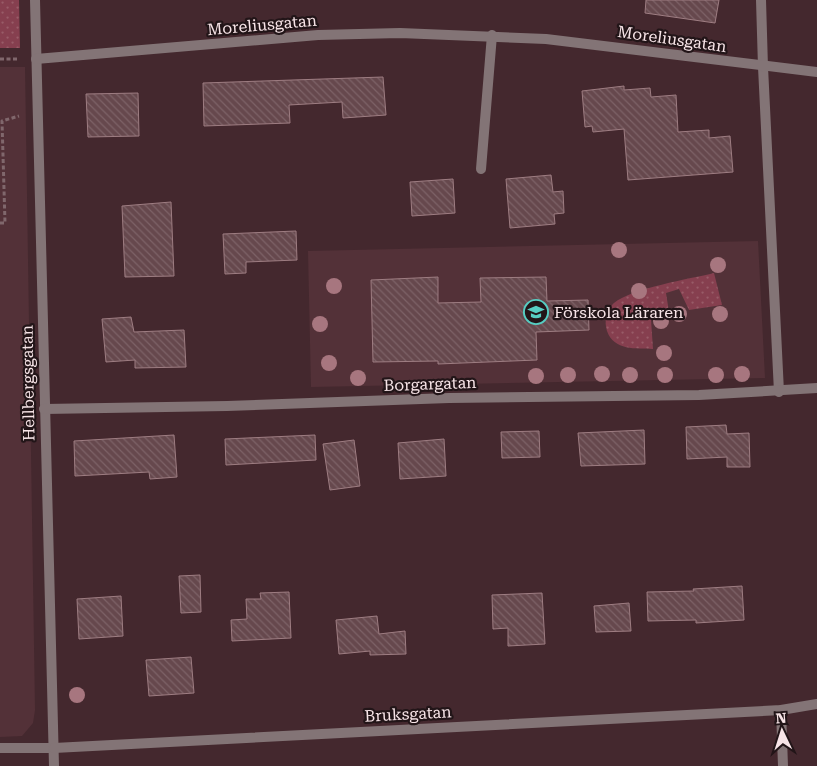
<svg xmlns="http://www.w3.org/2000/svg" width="817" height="766" font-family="'Roboto Serif',serif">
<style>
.built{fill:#533138}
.grass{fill:url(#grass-dots)}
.building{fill:url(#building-back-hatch);stroke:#9e7d82}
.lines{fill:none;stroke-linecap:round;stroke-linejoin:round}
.path{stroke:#80676c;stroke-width:3;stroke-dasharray:4 2.5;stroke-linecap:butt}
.lane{stroke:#837476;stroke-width:10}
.street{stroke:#837476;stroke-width:10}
.tree{fill:#a7767f}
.labels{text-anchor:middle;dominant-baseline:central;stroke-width:4.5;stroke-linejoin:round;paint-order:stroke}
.street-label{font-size:16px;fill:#f7e4e7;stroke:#221518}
.poi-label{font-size:16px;fill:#f7e4e7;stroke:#221518;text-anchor:start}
</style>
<defs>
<pattern id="grass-dots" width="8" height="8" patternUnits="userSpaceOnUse" patternTransform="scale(1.25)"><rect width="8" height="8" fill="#863f4f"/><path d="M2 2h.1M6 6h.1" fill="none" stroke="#985b68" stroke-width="1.8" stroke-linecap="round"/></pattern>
<pattern id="building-back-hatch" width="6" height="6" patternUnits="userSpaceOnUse" patternTransform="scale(1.25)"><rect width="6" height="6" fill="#66484d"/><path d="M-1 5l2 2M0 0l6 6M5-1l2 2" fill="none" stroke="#7d6267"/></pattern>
</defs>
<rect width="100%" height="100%" fill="#44282e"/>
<g class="built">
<path d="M0,67H25L35,710L33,723L22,736L0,737Z"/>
<path d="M758,241L765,378L311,387L308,251Z"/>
</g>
<g class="grass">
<path d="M0,0H19L20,48H0Z"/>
<path d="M714,273L722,305L689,310L679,289L666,293L669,312L651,320L653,349C636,348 614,351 607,331C604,321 606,310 614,303C632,288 690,279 714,273Z"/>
</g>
<g class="building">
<path d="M646,0H719L715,23L645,13Z"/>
<path d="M383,77L386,115L343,118L342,102L289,105L290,123L204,126L203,83Z"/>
<path d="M624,86V90L650,88L651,97L676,95L678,132L709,130V138L730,136L733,172L628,180L624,129L593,132L592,126L585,127L582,91Z"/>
<path d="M138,93L139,136L88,137L86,94Z"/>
<path d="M551,175L553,192L563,191L564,213L554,214L555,224L510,228L506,179Z"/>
<path d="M453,179L455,213L412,216L410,182Z"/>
<path d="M171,202L174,276L125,277L122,206Z"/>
<path d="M296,231L297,260L246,262V273L225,274L223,234Z"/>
<path d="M438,277V303L481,302L480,278L546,277L547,301L588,300L589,330L536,332L537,360L438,364V361L373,362L371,280Z"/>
<path d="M131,317L134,332L184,330L186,367L135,368V360L106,362L102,319Z"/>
<path d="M726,425L727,434L749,433L750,467H727V457L687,459L686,427Z"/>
<path d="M644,430L645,464L581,466L578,433Z"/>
<path d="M539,431L540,457L502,458L501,432Z"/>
<path d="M174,435L177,477L150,479L149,472L75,476L74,441Z"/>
<path d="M315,435L316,460L226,465L225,439Z"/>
<path d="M444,439L446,476L400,479L398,443Z"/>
<path d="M354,440L360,486L330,490L323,444Z"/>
<path d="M200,575L201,612L181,613L179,576Z"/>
<path d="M742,586L744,620L696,623V620L648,621L647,592L694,591L693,589Z"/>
<path d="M289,592L291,638L232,641L231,620L247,619L246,599H261L260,593Z"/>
<path d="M542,593L545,644L508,646V628L493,629L492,595Z"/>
<path d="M121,596L123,636L79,639L77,599Z"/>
<path d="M629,603L631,631L596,632L594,606Z"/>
<path d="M377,616L379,634L405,631L406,654L370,655V651L339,654L336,620Z"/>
<path d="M191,657L194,693L149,696L146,660Z"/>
</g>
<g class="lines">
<g class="path">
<path d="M0,59H18"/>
<path d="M0,223H5L2,121L19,116"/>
</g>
<g class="lane">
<path d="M763,67L779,392"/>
<path d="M481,169L492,35"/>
<path d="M0,748H54"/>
</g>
<g class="street">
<path d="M35,0L54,766"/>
<path d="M761,0L763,67"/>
<path d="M36,59L318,35L400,33L546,39L817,72"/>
<path d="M44,409L227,406L449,398L699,395L817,388"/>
<path d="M781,710L783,766"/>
<path d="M54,748L781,710L817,704"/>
</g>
</g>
<g class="tree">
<circle cx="619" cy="250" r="8"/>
<circle cx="718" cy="265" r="8"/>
<circle cx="334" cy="286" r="8"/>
<circle cx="639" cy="291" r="8"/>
<circle cx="679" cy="314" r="8"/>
<circle cx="720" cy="314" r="8"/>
<circle cx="661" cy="321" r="8"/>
<circle cx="320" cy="324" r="8"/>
<circle cx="664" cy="353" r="8"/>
<circle cx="329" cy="363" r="8"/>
<circle cx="602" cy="374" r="8"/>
<circle cx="742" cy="374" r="8"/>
<circle cx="568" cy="375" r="8"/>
<circle cx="630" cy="375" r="8"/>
<circle cx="665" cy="375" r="8"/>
<circle cx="716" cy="375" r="8"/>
<circle cx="536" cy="376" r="8"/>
<circle cx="358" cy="378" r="8"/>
<circle cx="77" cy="695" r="8"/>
</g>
<defs>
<symbol id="school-ring" viewBox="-11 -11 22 22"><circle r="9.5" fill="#221518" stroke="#56cec3" stroke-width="1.5"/><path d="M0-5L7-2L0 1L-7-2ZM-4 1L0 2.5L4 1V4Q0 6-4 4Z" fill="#56cec3"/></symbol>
</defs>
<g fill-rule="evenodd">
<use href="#school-ring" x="522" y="298" width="28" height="28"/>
</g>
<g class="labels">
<g class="street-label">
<text transform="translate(262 25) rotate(-5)">Moreliusgatan</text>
<text transform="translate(672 39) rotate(8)">Moreliusgatan</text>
<text transform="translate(28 383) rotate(-91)">Hellbergsgatan</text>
<text transform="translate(430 384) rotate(-2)">Borgargatan</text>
<text transform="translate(408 714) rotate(-3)">Bruksgatan</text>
</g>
<g class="poi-label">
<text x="554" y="312">Förskola Läraren</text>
</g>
</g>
<g transform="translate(782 731) rotate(356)" stroke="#221518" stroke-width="4" paint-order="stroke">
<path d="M0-4L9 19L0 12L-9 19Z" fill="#f7e4e7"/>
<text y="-8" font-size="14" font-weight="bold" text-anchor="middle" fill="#f7e4e7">N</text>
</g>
</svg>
